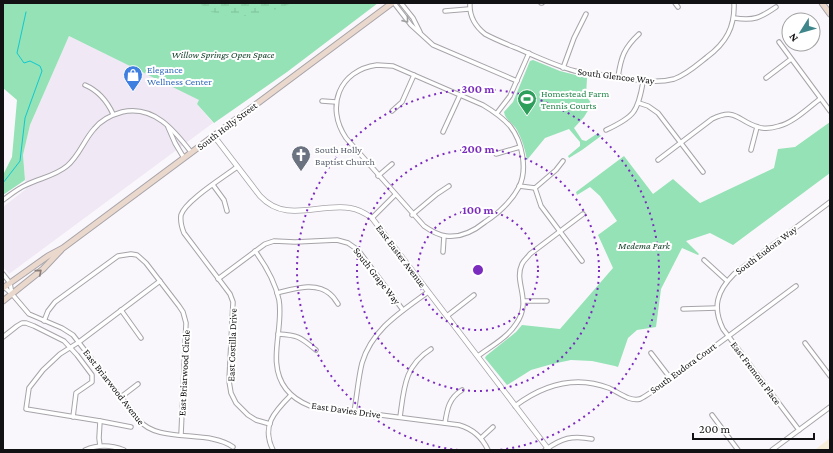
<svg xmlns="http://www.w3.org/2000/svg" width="833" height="453" font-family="'Crimson Pro',serif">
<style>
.built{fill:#f0e9f5}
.education{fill:#f6eed8}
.green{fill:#94e2b5}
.wetland{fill:url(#wetland-marsh)}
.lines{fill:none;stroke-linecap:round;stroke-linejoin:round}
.stream{stroke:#0fc9d1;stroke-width:1}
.minor-casing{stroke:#a7a4a9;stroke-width:5.5}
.tertiary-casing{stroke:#a7a4a9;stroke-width:6}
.secondary-casing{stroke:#a7a4a9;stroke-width:7}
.minor{stroke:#fff;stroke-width:3.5}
.tertiary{stroke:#fff;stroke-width:4.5}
.secondary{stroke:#ead8cd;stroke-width:5}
.oneway{stroke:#a0a0a1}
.oneway2{stroke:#897e79}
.ring{fill:none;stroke:#7b2cbf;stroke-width:2;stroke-dasharray:2 4}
.labels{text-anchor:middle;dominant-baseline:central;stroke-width:4;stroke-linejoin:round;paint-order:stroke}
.park-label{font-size:10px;font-style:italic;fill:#17432c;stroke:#fff}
.shop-label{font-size:10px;fill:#366cbe;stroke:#fff;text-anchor:start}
.street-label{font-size:10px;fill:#121113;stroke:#fff}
.leisure-label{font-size:10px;fill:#27864d;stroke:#fff;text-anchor:start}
.worship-label{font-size:10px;fill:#5b616d;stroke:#fff;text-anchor:start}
.centre{fill:#7b2cbf;stroke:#fff;stroke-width:2}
.ring-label{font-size:12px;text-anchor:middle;font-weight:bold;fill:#7b2cbf;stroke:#fff;stroke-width:4;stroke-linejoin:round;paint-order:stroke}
</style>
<defs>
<pattern id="wetland-marsh" width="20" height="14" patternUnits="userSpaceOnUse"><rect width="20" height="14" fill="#94e2b5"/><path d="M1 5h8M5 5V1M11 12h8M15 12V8" fill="none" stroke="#7fc19b"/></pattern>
</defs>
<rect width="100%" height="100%" fill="#faf7fc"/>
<path class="built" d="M69,36L200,100L197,104L213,123L9,274L3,267V207L26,189L23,155L30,125Z"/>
<path class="education" d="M830,438V450H815Z"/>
<g class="green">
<path d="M3,3H378L287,72L214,123L197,104L199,100L69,36L30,125L23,155L25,180L3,195V175L12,157L17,100L3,88Z"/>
<path d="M533,60L560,71L587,78L586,96L592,104L584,117L574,128L582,140L586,141L598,133L601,136L582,150L569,158L568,156L580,146V142L569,129L545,138L527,160C525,149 522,139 517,130C514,124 505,120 504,112L513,102L530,61Z"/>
<path d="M830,122V173L733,245L710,233L686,241L699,254L698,255L682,248L661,289L656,327L637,330L628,338L618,367L615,366L592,361L571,360L552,364L531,370L507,385L485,358L486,356L516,332L522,325L560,329L613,268L598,235L617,221L600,196L590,187L577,195L576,192L624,156L653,194L673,179L700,203L774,168L778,149L795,147Z"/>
</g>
<path class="wetland" d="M200,3H293L257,16H229L207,11Z"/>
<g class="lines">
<path class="stream" d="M3,183L20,161L25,118L42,71L40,66L30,61L24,63L17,53L26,12"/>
<defs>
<g id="minor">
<path d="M394,3L411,25L433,45L517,81"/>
<path d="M401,3L413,18L420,32"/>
<path d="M470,3C469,16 475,26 485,34C496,40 509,45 521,50C539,58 556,66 575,71C590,74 605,75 620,77C638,80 656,84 674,79C686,75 697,65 707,57C726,43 735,27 734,3"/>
<path d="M541,3H542"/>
<path d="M675,3L678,7"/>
<path d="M445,11L469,9"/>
<path d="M734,18C754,21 760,18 776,7"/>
<path d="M779,42L830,111"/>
<path d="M377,65L393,66L483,105C493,111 502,117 510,126C522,141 528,169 519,187C511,202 499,213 485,222C474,231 461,238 446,236C438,235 431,231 424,226L346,138C325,107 339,70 377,65Z"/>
<path d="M563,68L574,38L586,14"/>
<path d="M618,77C621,57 624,48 639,34"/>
<path d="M766,78L791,59"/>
<path d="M85,85C99,91 107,101 113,114"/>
<path d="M322,101L336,102"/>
<path d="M639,103L648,106L658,113L703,172"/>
<path d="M392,111L402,102L414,75"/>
<path d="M497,113L510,96L529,53"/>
<path d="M168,127L175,143L184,158"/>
<path d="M606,130C634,117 638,112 643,82"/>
<path d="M443,132L460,95"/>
<path d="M751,150L757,127"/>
<path d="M496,154L520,147"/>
<path d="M658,160L712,119C737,107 737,121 758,127C764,129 773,128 779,126C793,123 809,107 820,99"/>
<path d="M237,167C224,177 185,201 181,215C180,222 182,228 184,233L230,294L233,302L229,381L231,393L236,403L248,415L256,420L270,424"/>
<path d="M378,176L392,164"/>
<path d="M213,185L224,200L227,211"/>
<path d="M519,186L535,188L556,170L563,161"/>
<path d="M535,188L541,206L582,261"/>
<path d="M3,200C10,195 17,189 26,185C40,178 55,176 67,166C79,156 84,140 94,129C101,120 111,115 122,112C154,105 174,130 191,152"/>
<path d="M412,215L437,194L449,186"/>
<path d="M372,218L395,195"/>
<path d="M255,251C266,266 275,281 279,300C284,329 266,363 286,389C293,398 300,402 310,406L459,425C473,429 482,437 488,450"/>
<path d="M443,252L444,236"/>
<path d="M704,260L727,281"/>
<path d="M3,274L10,283L12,294"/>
<path d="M218,279L265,244L274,241L295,242L337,240L348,243L358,250L403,310"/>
<path d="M4,287L12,294L29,314L62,328L73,335L139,420C158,444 209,429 233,447"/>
<path d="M277,293C293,289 316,281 330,294C334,297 336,301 338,304"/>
<path d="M524,301H547"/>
<path d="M683,309L717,308"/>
<path d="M121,310L141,338"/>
<path d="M447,316L474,295"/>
<path d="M44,321L48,311L55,302L118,256L131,254L137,255L146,263L179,306L183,312L186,323L181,435"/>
<path d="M278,334C298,335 300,337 316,350"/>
<path d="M3,337L17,326L22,323H26L34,326L64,341L77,355L92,375V382L76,393L73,417"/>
<path d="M805,343L830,376"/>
<path d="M651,353L671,379"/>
<path d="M478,356C490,347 507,338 516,324C533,300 513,283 522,264C524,260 528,257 530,254L583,214"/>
<path d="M121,397L138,384"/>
<path d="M515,406C543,385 575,375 609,388C618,392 630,402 640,399C646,396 651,392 656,389C669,380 682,370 695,361C729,336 762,311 796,286"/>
<path d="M354,412C357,396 358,379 362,363C372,329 401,312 428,292"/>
<path d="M712,415L738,450"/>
<path d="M400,417C404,389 404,366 431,349"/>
<path d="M100,421L131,427"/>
<path d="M445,423C447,409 449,398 462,390"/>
<path d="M799,430L723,329C712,307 717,291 734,274L830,202"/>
<path d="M481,438L493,427"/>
<path d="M100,446L99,438L100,421L26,409L29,388L43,370L60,354L79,342L160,281"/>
<path d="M85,450C97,445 111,445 124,450"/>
<path d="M273,450C261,426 274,412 291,395"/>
<path d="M545,450C562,438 572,435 592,439"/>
<path d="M772,450L830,407"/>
</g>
<path id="tertiary" d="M214,136L260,196C286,224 318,203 350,208C358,209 365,213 372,218L549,450"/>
<g id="secondary">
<path d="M822,3L830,14"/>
<path d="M3,288L48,256L63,248L392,3"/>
<path d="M3,301L43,269L61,250"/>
</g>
</defs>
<use href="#minor" class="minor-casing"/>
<use href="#tertiary" class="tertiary-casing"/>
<use href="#secondary" class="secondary-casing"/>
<use href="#minor" class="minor"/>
<use href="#tertiary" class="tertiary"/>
<use href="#secondary" class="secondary"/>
</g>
<defs><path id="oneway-chevron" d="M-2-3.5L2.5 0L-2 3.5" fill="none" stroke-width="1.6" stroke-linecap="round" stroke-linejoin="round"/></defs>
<use class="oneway" href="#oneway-chevron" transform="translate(406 20) rotate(51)"/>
<use class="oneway2" href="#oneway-chevron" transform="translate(39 272) rotate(-40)"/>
<g class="ring">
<circle cx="478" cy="270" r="60"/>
<circle cx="478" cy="270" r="121"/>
<path d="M458 450A181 181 0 1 1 498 450"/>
</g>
<defs>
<symbol id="shop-pin" viewBox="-11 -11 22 30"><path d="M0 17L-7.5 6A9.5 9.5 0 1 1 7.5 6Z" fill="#3f7fe0" stroke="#fff"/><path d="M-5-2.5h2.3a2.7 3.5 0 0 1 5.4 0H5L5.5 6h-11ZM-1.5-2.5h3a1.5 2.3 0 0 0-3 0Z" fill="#fff"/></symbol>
<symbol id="stadium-pin" viewBox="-11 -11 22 30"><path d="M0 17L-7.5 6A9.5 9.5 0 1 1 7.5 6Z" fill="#2e9e5b" stroke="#fff"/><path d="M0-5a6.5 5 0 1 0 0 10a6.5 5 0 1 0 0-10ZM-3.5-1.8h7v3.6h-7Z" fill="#fff"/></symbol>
<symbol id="church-pin" viewBox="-11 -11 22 30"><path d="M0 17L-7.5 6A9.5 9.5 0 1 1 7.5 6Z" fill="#6b7280" stroke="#fff"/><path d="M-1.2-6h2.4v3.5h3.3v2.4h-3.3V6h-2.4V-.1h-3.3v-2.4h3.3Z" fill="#fff"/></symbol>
</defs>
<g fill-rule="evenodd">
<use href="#shop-pin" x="122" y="64" width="22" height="30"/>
<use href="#stadium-pin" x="516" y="88" width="22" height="30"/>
<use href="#church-pin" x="290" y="144" width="22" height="30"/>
</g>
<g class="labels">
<g class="park-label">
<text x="223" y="54">Willow Springs Open Space</text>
<text x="644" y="245">Medema Park</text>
</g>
<g class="shop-label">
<text x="147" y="69">Elegance<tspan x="147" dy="12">Wellness Center</tspan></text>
</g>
<g class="street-label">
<text transform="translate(616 76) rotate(7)">South Glencoe Way</text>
<text transform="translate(227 126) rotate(-37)">South Holly Street</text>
<text transform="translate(766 250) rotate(-37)">South Eudora Way</text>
<text transform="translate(401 256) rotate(53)">East Easter Avenue</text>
<text transform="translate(377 276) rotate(52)">South Grape Way</text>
<text transform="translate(232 345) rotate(-88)">East Costilla Drive</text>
<text transform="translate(683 368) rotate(-36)">South Eudora Court</text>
<text transform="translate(184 373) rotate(-87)">East Briarwood Circle</text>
<text transform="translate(756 373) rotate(53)">East Fremont Place</text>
<text transform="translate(114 387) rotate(52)">East Briarwood Avenue</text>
<text transform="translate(346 410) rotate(8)">East Davies Drive</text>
</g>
<g class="leisure-label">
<text x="541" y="93">Homestead Farm<tspan x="541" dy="12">Tennis Courts</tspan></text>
</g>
<g class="worship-label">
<text x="315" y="149">South Holly<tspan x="315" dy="12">Baptist Church</tspan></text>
</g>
</g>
<circle cx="478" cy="270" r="6" class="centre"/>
<g class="ring-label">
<text x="478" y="93">300 m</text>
<text x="478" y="153">200 m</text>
<text x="478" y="214">100 m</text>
</g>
<rect width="833" height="453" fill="none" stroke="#121113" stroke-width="8"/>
<g transform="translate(801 32) rotate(233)"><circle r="19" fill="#ffffff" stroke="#a0a0a1"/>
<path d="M0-3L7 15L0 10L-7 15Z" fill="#3e868a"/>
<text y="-6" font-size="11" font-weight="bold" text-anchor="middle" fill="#121113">N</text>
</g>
<path d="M693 433v6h121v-6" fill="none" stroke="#121113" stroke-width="2"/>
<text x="699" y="433" font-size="12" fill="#121113" stroke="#ffffff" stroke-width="3" paint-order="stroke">200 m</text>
</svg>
